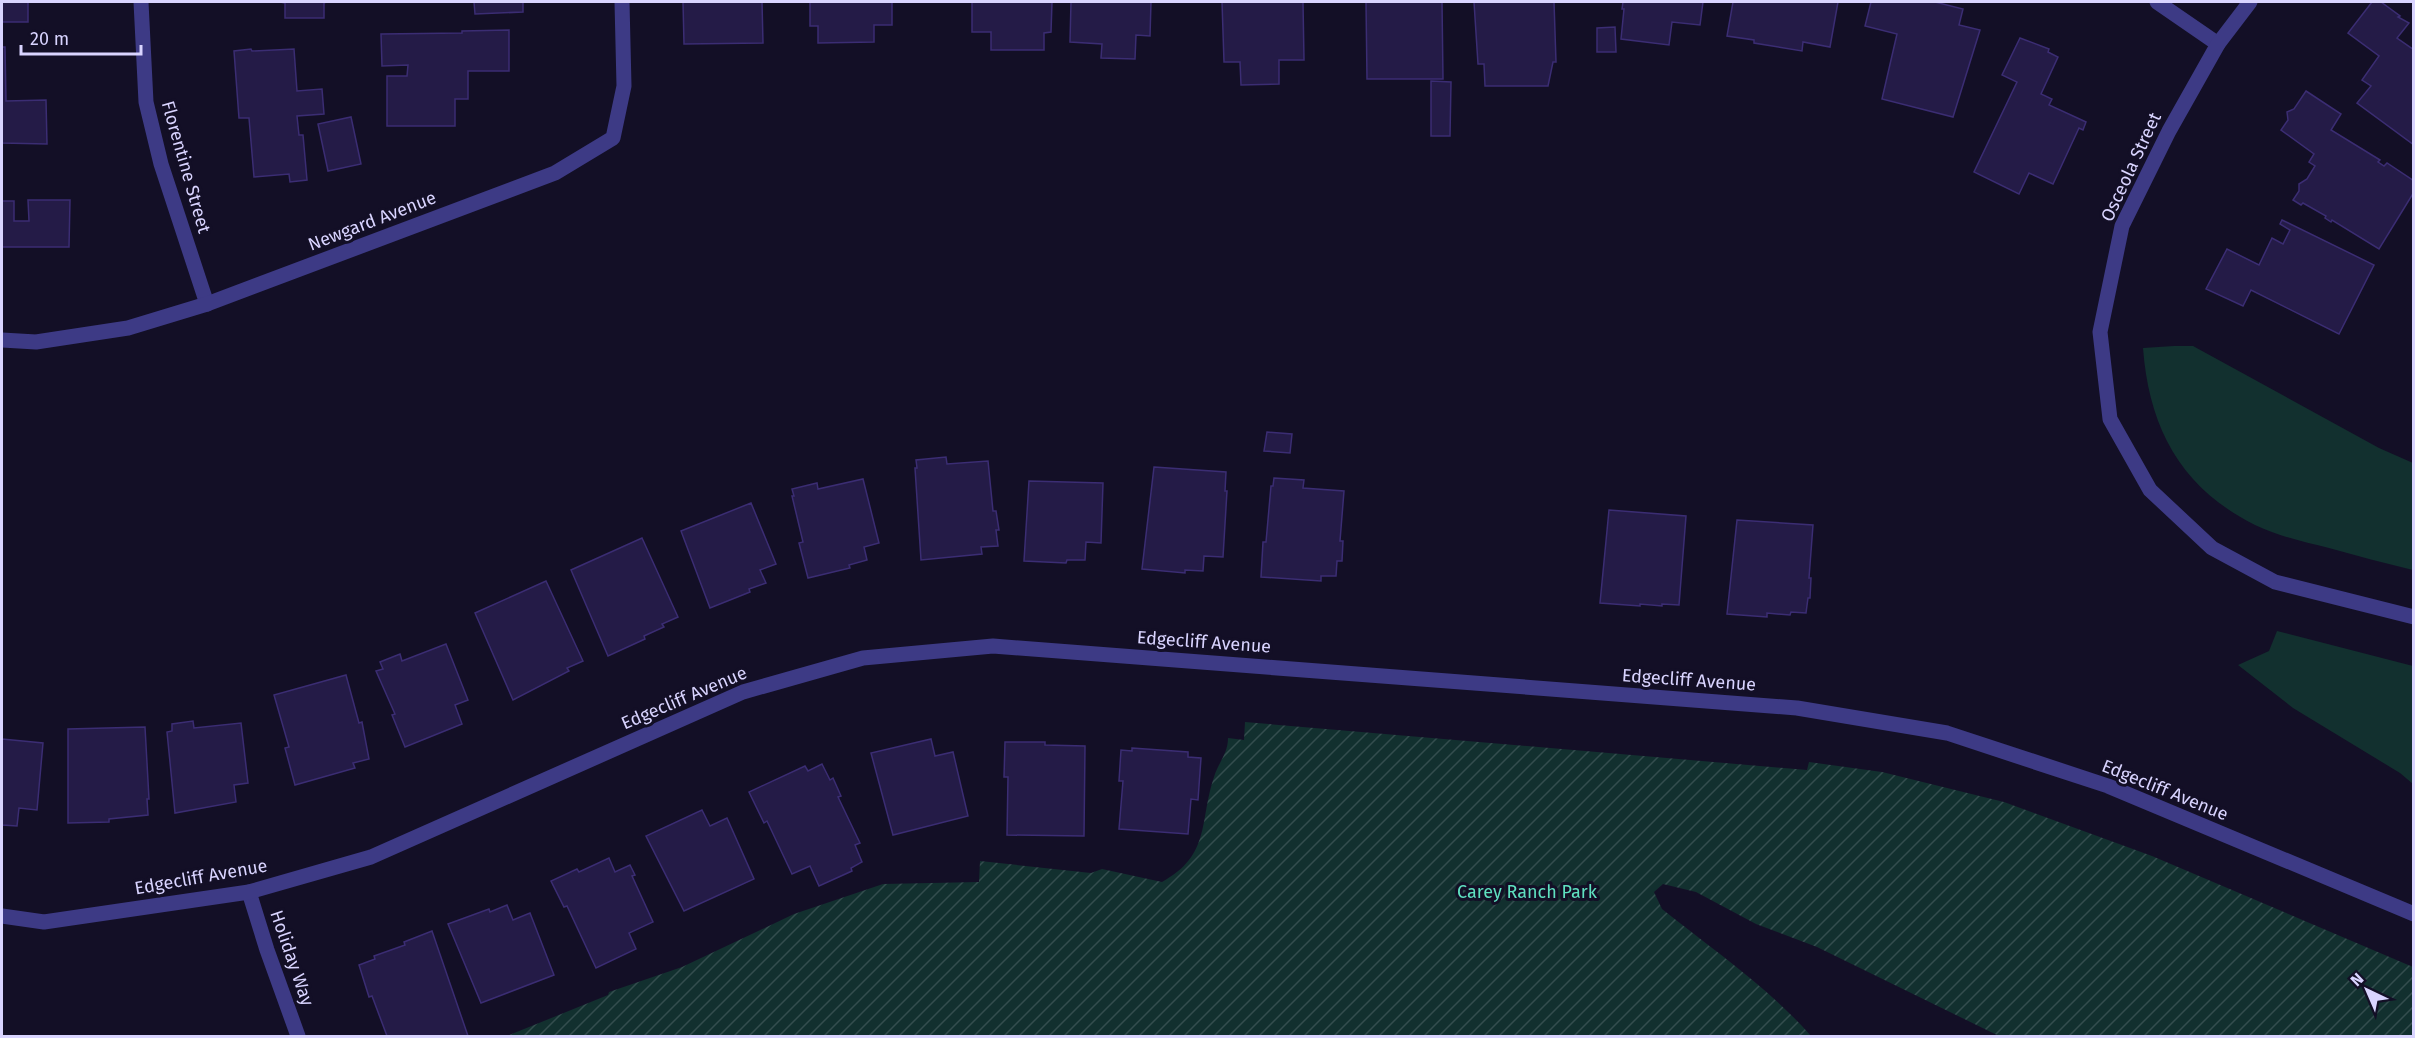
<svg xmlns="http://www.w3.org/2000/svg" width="2415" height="1038" font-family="'Fira Sans',sans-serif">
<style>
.green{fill:#12302f}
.garden{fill:url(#garden-furrows)}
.building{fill:#241b47;stroke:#3b2d73;stroke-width:1.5}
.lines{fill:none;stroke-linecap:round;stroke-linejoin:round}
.minor{stroke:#3d3a85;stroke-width:15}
.labels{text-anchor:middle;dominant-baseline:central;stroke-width:6;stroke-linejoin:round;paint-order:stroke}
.street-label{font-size:18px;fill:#d9d4ff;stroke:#130f26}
.park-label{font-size:18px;fill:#5fe0c0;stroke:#130f26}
</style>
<defs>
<pattern id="garden-furrows" width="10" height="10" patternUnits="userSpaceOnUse" patternTransform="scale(1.5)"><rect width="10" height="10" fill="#12302f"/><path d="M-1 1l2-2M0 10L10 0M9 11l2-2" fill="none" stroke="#344d4e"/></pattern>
</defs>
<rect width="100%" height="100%" fill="#130f26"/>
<g class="green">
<path d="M2174,346H2193L2379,448L2413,463V570C2385,563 2357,556 2329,548C2304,542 2278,536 2255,525C2181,488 2149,428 2143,348Z"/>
<path d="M2277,631L2413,666V784L2400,773L2293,708L2238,665L2269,651Z"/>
</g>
<path class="garden" d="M1245,722L1807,770L1809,762L1882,772L2004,802L2152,856L2413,967V1036H1999L1817,947L1756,924L1696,892L1663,884L1654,892L1662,909C1712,949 1769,988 1811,1036H507L608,995L609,992L682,967L794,914L883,884L979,882L980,861L1091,873L1102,869L1162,882C1211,855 1199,822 1214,777C1218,763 1228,754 1228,738L1244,740Z"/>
<g class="building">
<rect x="2" y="2" width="26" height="20"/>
<path d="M280,2H326L324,3V18H285V3Z"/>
<path d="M474,2H523V12L475,14Z"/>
<path d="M683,2H762L763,43L684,44Z"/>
<path d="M810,2H892V25H874V42L818,43V26H810Z"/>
<path d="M972,2H1052L1051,32L1044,33V50H991V32H972Z"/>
<path d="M1071,2H1151L1150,36L1136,35L1135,59L1101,58L1102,44L1070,42Z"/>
<path d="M1222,2H1303L1304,60H1279V84L1241,85L1240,62H1224Z"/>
<path d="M1366,2H1442L1443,79H1367Z"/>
<path d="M1474,2H1554L1556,62H1553L1548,86H1485L1484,64H1478Z"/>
<path d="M1623,2H1703L1700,25L1672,22L1669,45L1621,39L1624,9H1622Z"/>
<path d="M1733,2H1838L1830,47L1803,42L1802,51L1754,43V40L1727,36Z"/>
<path d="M1871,2H1935L1963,9L1959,25L1980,30L1953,117L1882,99L1897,34L1865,26Z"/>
<path d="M2372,2H2381L2400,16L2398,17L2409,23L2397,38L2414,50V145L2357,103L2371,86L2362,80L2379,56L2348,33Z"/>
<path d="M1615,27L1616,52H1597V28Z"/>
<path d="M509,30V71H468V99H455V126H387V76H407L408,65L382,66L381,34L462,33V31Z"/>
<path d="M2020,38L2049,49L2048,52L2058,57L2041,94L2052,99L2049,105L2086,122L2083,130L2079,128L2053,184L2029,173L2019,194L1974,172L2017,82L2002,75Z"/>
<path d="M2,47H5L6,101L46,100L47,144L2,143Z"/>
<path d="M251,49L252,51L294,49L297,91L322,89L324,114L297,116L299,135H303L307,180L290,182L289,174L254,177L249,118H239L234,51Z"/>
<path d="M1431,81L1451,82L1450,136H1431Z"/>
<path d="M2306,91L2341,114L2331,130L2380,160L2378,162L2384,166L2387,163L2414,181V192L2379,249L2332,220L2331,222L2325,218L2326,216L2303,203L2301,205L2293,200L2299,191V184L2307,179L2315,166L2309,162L2314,154L2281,130L2288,120L2287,112L2294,109Z"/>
<path d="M351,117L361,164L328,171L318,124Z"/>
<path d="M28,200H70L69,247H2V201H14V221H29Z"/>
<path d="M2282,220L2374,265L2339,334L2251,290L2243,306L2206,289L2227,249L2259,265L2272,238L2283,244L2290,230L2280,224Z"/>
<path d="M1267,432L1292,434L1290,453L1264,451Z"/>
<path d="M946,457L947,464L988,461L993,511H996L999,530H996L998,546L981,547L982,554L921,560L915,468H917L916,460Z"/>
<path d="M1154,467L1226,472L1225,491H1227L1223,557L1204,556L1203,571L1185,570V573L1142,569Z"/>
<path d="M1274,478L1304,480L1303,488L1344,491L1340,541H1343L1342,561H1337L1336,576H1321V581L1261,577L1263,542H1266L1271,486H1273Z"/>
<path d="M863,479L879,543L864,547L867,560L849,565L850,568L808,578L799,543L803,542L792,496H794L792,489L817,483L818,489Z"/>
<path d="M1029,481L1103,483L1101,543L1086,542L1085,560H1067L1066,563L1024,561Z"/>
<path d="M751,503L776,564L760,570L766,583L749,589L750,592L710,608L681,531Z"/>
<path d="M1609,510L1686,516L1679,605L1662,604V606L1640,604V606L1600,603Z"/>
<path d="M1737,520L1813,525L1809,578H1811L1810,598H1808L1806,613L1791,612L1790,615L1767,613V617L1727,614Z"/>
<path d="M642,538L678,617L662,624L664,627L644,636L645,639L608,656L571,570Z"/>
<path d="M546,581L583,661L567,668L569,671L513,700L475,613Z"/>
<path d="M446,644L468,700L455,705L462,724L405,747L392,715L395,714L376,671L383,669L380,662L400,654L402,661Z"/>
<path d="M346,675L359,723L362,722L369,759L353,763L355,768L295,785L285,748L289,747L274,695Z"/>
<path d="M193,721L194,728L241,723L248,783L234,785L236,802L175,813L167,732L172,731V724Z"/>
<path d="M145,727L149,799H147L148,815L109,819V822L68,823V729Z"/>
<path d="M2,739L43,743L37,810L19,808L17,826L2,825Z"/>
<path d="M931,739L935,756L953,752L968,816L893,835L871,753Z"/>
<path d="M1005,742H1045V745L1085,746L1084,836L1007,835L1008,777H1004Z"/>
<path d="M1132,748L1188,752V757L1201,758L1198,800L1191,799L1188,834L1119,829L1123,781H1119L1121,750L1132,751Z"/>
<path d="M822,764L830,780L833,778L841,796L838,797L860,843L855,845L862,862L851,868L852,871L819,886L810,866L792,874L767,821L764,823L749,792L805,766L808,771Z"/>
<path d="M702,810L710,826L727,818L754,879L684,911L646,836Z"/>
<path d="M609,858L615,872L630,865L635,875L632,876L653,922L629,933L636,949L596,968L567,906L564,907L551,881L577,869L579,872Z"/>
<path d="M507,905L513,920L530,913L554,975L481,1003L448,924L489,909L490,912Z"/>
<path d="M432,931L468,1036H387L372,996L369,997L359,965L375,959L374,956L405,945L404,942Z"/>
</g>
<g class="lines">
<g class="minor">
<path d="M141,2L146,102L161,164L207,304"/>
<path d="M2157,2L2218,44"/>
<path d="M2250,2L2218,44L2169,131L2122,226L2100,332L2110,419L2150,490L2212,548L2275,582L2414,617"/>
<path d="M2,340L36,342L128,328L207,304L555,173L613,138L624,86L622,2"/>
<path d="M249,892L267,950L298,1036"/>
<path d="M2,916L44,922L249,892L371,857L743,692L863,658L993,646L1797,708L1947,733L2108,786L2414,914"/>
</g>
</g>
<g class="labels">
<g class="street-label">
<text transform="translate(186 167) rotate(74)">Florentine Street</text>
<text transform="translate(2131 167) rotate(-65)">Osceola Street</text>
<text transform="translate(372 221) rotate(-21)">Newgard Avenue</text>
<text transform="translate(1204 642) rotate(4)">Edgecliff Avenue</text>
<text transform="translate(1689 680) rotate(4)">Edgecliff Avenue</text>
<text transform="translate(684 698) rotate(-23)">Edgecliff Avenue</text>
<text transform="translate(2165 790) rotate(22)">Edgecliff Avenue</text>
<text transform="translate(201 877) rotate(-10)">Edgecliff Avenue</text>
<text transform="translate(292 958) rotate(71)">Holiday Way</text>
</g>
<g class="park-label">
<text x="1527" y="892">Carey Ranch Park</text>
</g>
</g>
<rect width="2415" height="1038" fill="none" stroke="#d9d4ff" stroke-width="6"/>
<g transform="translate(2367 990) rotate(316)" stroke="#130f26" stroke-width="4.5" paint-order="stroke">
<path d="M0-4.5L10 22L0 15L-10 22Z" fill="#d9d4ff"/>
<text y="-9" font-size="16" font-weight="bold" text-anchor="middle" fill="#d9d4ff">N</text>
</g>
<path d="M21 45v9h120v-9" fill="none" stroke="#d9d4ff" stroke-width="3"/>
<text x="30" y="45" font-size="18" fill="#d9d4ff" stroke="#130f26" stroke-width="4.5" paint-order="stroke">20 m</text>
</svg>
